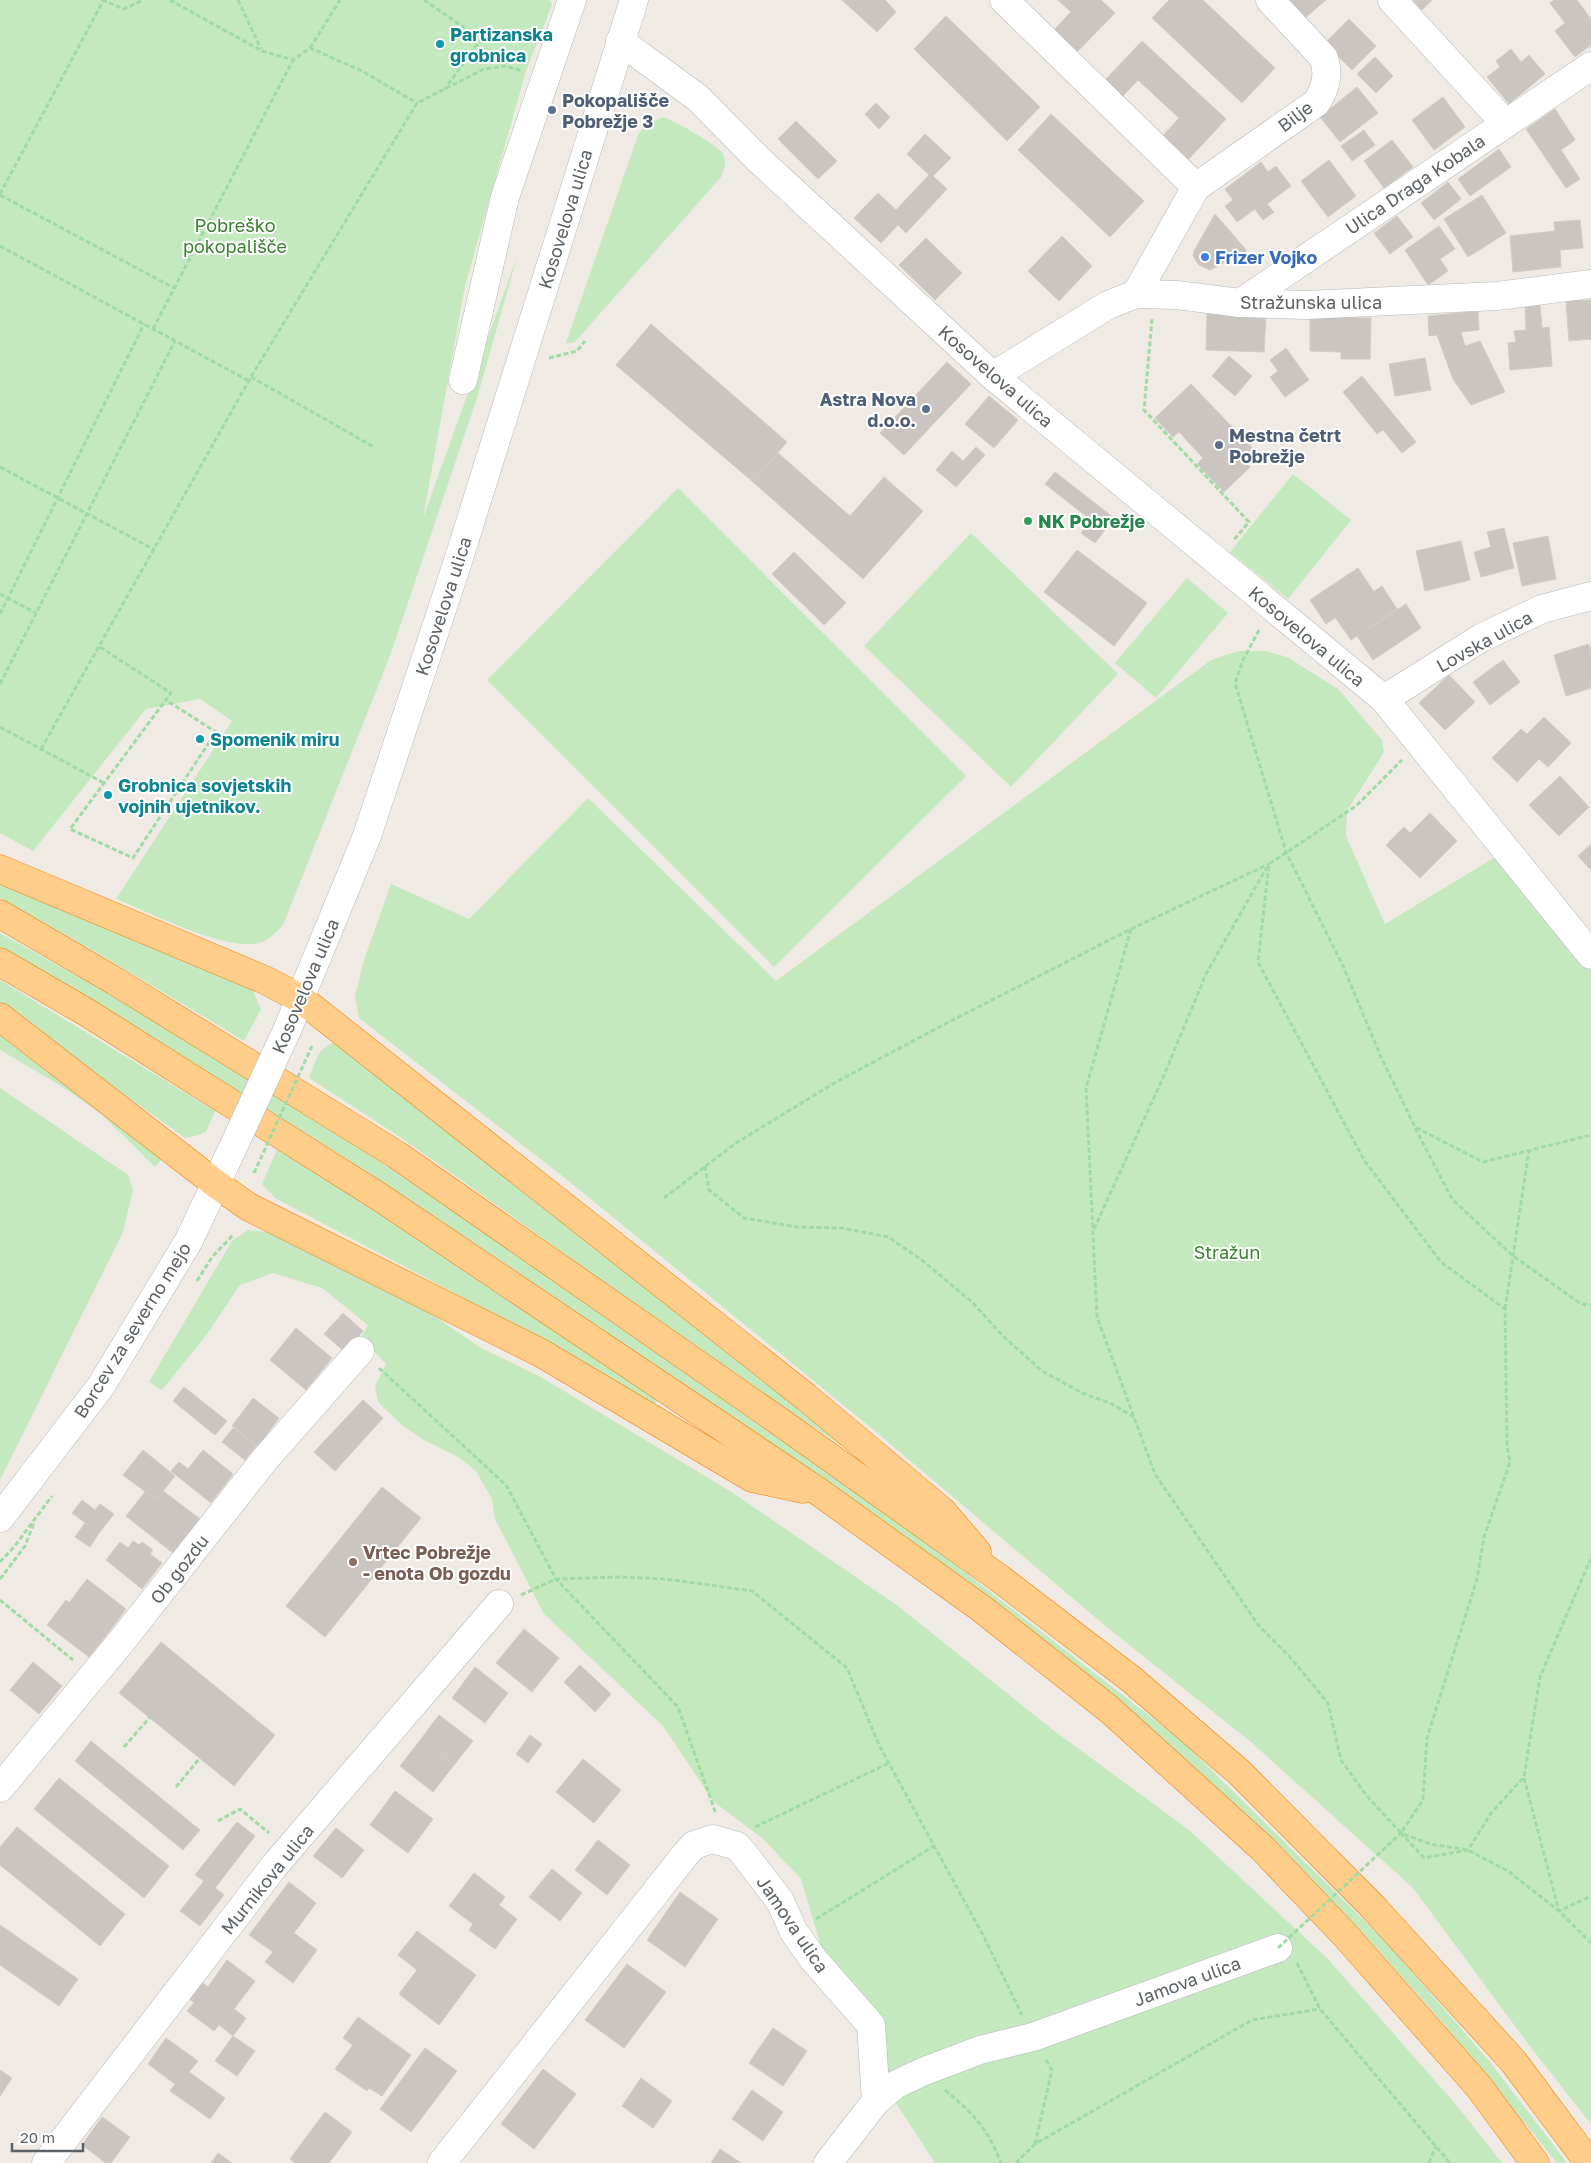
<svg xmlns="http://www.w3.org/2000/svg" width="1591" height="2163" font-family="'Golos Text',sans-serif">
<style>
.green{fill:#c5e9be}
.building{fill:#cac5c0;stroke:#d4cbc1}
.lines{fill:none;stroke-linecap:round;stroke-linejoin:round}
.minor-casing{stroke:#b4b8bb;stroke-width:29}
.highway-casing{stroke:#f27b00;stroke-width:29}
.path{stroke:#a0dba5;stroke-width:3;stroke-dasharray:5 2.5;stroke-linecap:butt}
.minor{stroke:#fff;stroke-width:28}
.highway{stroke:#ffcd8a;stroke-width:28}
.minor-bridge-casing{stroke:#b4b8bb;stroke-width:29;stroke-linecap:butt}
.path-bridge{stroke:#a0dba5;stroke-width:3;stroke-dasharray:5 2.5;stroke-linecap:butt}
.minor-bridge{stroke:#fff;stroke-width:28}
.culture-dot{fill:#0f9aa8;stroke:#fff;stroke-width:2}
.service-dot{fill:#5c6f8a;stroke:#fff;stroke-width:2}
.shop-dot{fill:#3f7fe0;stroke:#fff;stroke-width:2}
.leisure-dot{fill:#2e9e5b;stroke:#fff;stroke-width:2}
.education-dot{fill:#8d6e63;stroke:#fff;stroke-width:2}
.labels{text-anchor:middle;dominant-baseline:central;stroke-width:4;stroke-linejoin:round;paint-order:stroke}
.culture-label{font-size:18px;font-weight:bold;fill:#0d838f;stroke:#fff;text-anchor:start}
.service-label{font-size:18px;font-weight:bold;fill:#4e5e75;stroke:#fff;text-anchor:start}
.street-label{font-size:18px;fill:#5b6165;stroke:#fff}
.park-label{font-size:18px;fill:#39822e;stroke:#fff}
.shop-label{font-size:18px;font-weight:bold;fill:#366cbe;stroke:#fff;text-anchor:start}
.leisure-label{font-size:18px;font-weight:bold;fill:#27864d;stroke:#fff;text-anchor:start}
.education-label{font-size:18px;font-weight:bold;fill:#785e54;stroke:#fff;text-anchor:start}
</style>
<rect width="100%" height="100%" fill="#efeae3"/>
<g class="green">
<path d="M0,0H550L552,5L526,71L465,286L423,518L518,254L477,398L390,656L283,925C276,932 269,941 259,943C223,951 151,913 116,899L232,721L200,699L146,709L33,851L0,833Z"/>
<path d="M663,117C675,121 718,145 723,154C727,162 724,169 721,177L574,343H566L638,135L645,125Z"/>
<path d="M1293,474L1351,520L1288,599L1230,552Z"/>
<path d="M678,488L966,776L774,967L487,680Z"/>
<path d="M971,533L1118,674L1011,787L864,646Z"/>
<path d="M1187,578L1228,613L1156,698L1115,663Z"/>
<path d="M1238,651H1266L1287,657L1338,689L1382,740L1384,752L1347,811L1346,836L1385,924L1497,856L1591,947V2124L1532,2049L1413,1888L1251,1742L1108,1628L875,1431L565,1178L359,1018L355,997L363,963L391,884L469,919L588,798L776,981L1211,660Z"/>
<path d="M0,881L242,982L253,991L261,1009L244,1041L106,958L0,898Z"/>
<path d="M0,933L154,1019L369,1154L595,1309L934,1548L1183,1742L1387,1943L1490,2062L1567,2163H1557L1443,2023L1365,1935L1301,1873L658,1368L347,1159L92,1000L0,948Z"/>
<path d="M0,980L215,1111L206,1132L195,1136L185,1138L0,1005Z"/>
<path d="M0,1031L165,1156L155,1167L100,1113L58,1084L0,1050Z"/>
<path d="M338,1041L896,1482L655,1321L547,1241L400,1137L309,1078C317,1058 317,1048 338,1041Z"/>
<path d="M0,1088L128,1175L133,1190L123,1232L0,1480Z"/>
<path d="M278,1147L658,1400L654,1405L564,1351L275,1198L262,1184Z"/>
<path d="M248,1230L267,1232L309,1245L424,1309L481,1348L541,1377L733,1493L898,1606L1053,1730L1189,1830L1328,1959L1458,2107L1502,2163H935L874,2069L830,1977L801,1879L762,1838L714,1802L663,1726L544,1614L495,1519L492,1499L476,1471L460,1458L422,1439L402,1425L378,1402L375,1386L386,1364L361,1338L368,1325L322,1288L273,1273L240,1285L207,1334L162,1390L149,1382L232,1241Z"/>
</g>
<g class="building">
<path d="M842,0H885L896,12L877,32Z"/>
<path d="M1058,0H1101L1115,13L1076,53L1053,31L1071,12Z"/>
<path d="M1169,0H1203L1275,68L1242,103L1152,18Z"/>
<path d="M1289,0H1326L1305,18Z"/>
<path d="M1413,0H1432L1422,10Z"/>
<path d="M1554,0H1577L1591,19V45L1575,57L1555,31L1565,23L1550,3Z"/>
<path d="M946,16L1040,107L1007,141L914,49Z"/>
<path d="M1349,19L1376,46L1352,70L1325,43Z"/>
<path d="M1142,41L1226,119L1186,162L1161,138L1179,118L1138,80L1122,97L1104,81Z"/>
<path d="M1511,49L1521,62L1529,55L1545,74L1509,104L1487,77L1500,67L1496,61Z"/>
<path d="M1375,57L1393,76L1376,93L1357,74Z"/>
<path d="M1357,87L1378,113L1340,142L1320,117Z"/>
<path d="M1443,97L1465,127L1434,150L1412,120Z"/>
<path d="M876,103L890,117L879,129L865,114Z"/>
<path d="M1555,109L1575,140L1561,150L1580,179L1566,188L1526,129Z"/>
<path d="M1051,114L1144,201L1110,237L1018,150Z"/>
<path d="M796,121L837,161L818,179L778,139Z"/>
<path d="M1364,130L1375,145L1352,161L1341,146Z"/>
<path d="M925,134L951,158L933,176L947,189L906,233L898,225L881,243L854,218L878,193L896,210L929,175L907,154Z"/>
<path d="M1392,140L1413,167L1384,188L1364,161Z"/>
<path d="M1499,149L1511,167L1470,196L1458,179Z"/>
<path d="M1329,160L1356,196L1328,217L1301,181Z"/>
<path d="M1261,162L1268,172L1276,166L1291,186L1267,204L1274,212L1263,220L1255,209L1237,222L1225,206L1233,200L1225,189Z"/>
<path d="M1448,182L1461,199L1434,220L1421,203Z"/>
<path d="M1482,195L1506,233L1468,257L1444,219Z"/>
<path d="M1215,214L1247,251L1210,270L1199,265L1193,256L1194,251Z"/>
<path d="M1397,216L1413,237L1390,254L1374,233Z"/>
<path d="M1580,220L1583,248L1560,250L1561,267L1513,272L1510,236L1555,231L1554,222Z"/>
<path d="M1439,226L1455,249L1440,259L1448,271L1428,285L1405,250Z"/>
<path d="M1062,236L1092,266L1059,301L1028,271Z"/>
<path d="M926,238L962,273L935,300L899,265Z"/>
<path d="M1591,300V339L1569,341L1566,301Z"/>
<path d="M1540,305L1542,328L1549,327L1552,366L1510,370L1508,343L1516,342L1514,331L1526,330L1525,307Z"/>
<path d="M1478,311L1479,330L1461,332L1465,346L1480,341L1505,392L1471,405L1453,379L1437,335L1429,336L1428,316Z"/>
<path d="M1207,312L1266,314L1264,352L1206,350Z"/>
<path d="M1310,317L1371,318L1370,359H1341V352L1310,351Z"/>
<path d="M651,324L787,442L753,482L616,365Z"/>
<path d="M1286,348L1309,380L1285,397L1270,377L1278,371L1270,360Z"/>
<path d="M1229,356L1252,376L1235,396L1212,376Z"/>
<path d="M1425,358L1431,390L1395,396L1389,364Z"/>
<path d="M947,362L971,384L904,455L880,433Z"/>
<path d="M1362,376L1416,442L1402,453L1383,430L1377,434L1343,392Z"/>
<path d="M1191,384L1256,452L1245,462L1250,467L1224,492L1197,464L1203,458L1179,432L1173,437L1155,418Z"/>
<path d="M989,396L1018,420L994,448L965,424Z"/>
<path d="M976,447L985,455L956,487L936,470L952,451L963,461Z"/>
<path d="M778,453L850,516L884,477L923,511L863,579L753,482Z"/>
<path d="M1055,472L1114,518L1095,543L1081,533L1091,520L1045,484Z"/>
<path d="M1504,528L1514,568L1481,577L1474,552L1491,547L1487,532Z"/>
<path d="M1548,536L1556,579L1522,586L1513,543Z"/>
<path d="M1461,541L1470,580L1425,591L1416,551Z"/>
<path d="M1077,550L1147,603L1114,646L1044,592Z"/>
<path d="M794,552L846,603L824,625L772,574Z"/>
<path d="M1358,568L1374,592L1326,624L1310,600Z"/>
<path d="M1382,586L1397,609L1351,640L1335,617Z"/>
<path d="M1406,604L1421,628L1373,660L1357,636Z"/>
<path d="M1589,644L1591,652V688L1566,696L1554,655Z"/>
<path d="M1503,660L1520,682L1490,705L1473,682Z"/>
<path d="M1449,675L1475,702L1445,730L1419,703Z"/>
<path d="M1544,717L1571,743L1548,767L1539,759L1517,782L1492,758L1521,729L1527,734Z"/>
<path d="M1560,776L1589,807L1559,836L1529,805Z"/>
<path d="M1430,813L1457,841L1420,878L1386,845L1404,827L1410,833Z"/>
<path d="M1591,844V870L1578,856Z"/>
<path d="M343,1313L363,1331L345,1352L324,1334Z"/>
<path d="M296,1328L332,1358L306,1390L270,1360Z"/>
<path d="M184,1387L227,1421L215,1435L173,1401Z"/>
<path d="M253,1398L279,1418L258,1446L232,1426Z"/>
<path d="M363,1400L383,1418L335,1471L314,1452Z"/>
<path d="M233,1428L257,1445L245,1460L222,1442Z"/>
<path d="M143,1450L175,1476L156,1500L123,1475Z"/>
<path d="M203,1450L233,1474L211,1503L171,1471L179,1462L188,1469Z"/>
<path d="M382,1487L421,1518L325,1637L286,1606Z"/>
<path d="M163,1491L200,1519L173,1553L126,1516L145,1492L156,1500Z"/>
<path d="M82,1500L95,1510L100,1504L114,1514L99,1533L72,1513Z"/>
<path d="M85,1523L99,1533L90,1547L75,1537Z"/>
<path d="M133,1541L139,1545L142,1542L153,1550L150,1554L162,1563L142,1589L106,1560L120,1542L128,1548Z"/>
<path d="M87,1579L126,1609L108,1633L69,1603Z"/>
<path d="M66,1600L108,1633L89,1657L47,1625Z"/>
<path d="M524,1629L559,1658L532,1692L496,1663Z"/>
<path d="M161,1642L275,1735L234,1786L119,1693Z"/>
<path d="M33,1662L62,1686L39,1714L10,1690Z"/>
<path d="M580,1665L611,1694L595,1712L564,1682Z"/>
<path d="M475,1667L508,1693L485,1723L452,1698Z"/>
<path d="M439,1715L473,1741L454,1765L421,1739Z"/>
<path d="M530,1735L542,1744L528,1763L516,1754Z"/>
<path d="M421,1739L454,1765L433,1792L400,1766Z"/>
<path d="M91,1741L200,1830L183,1850L75,1761Z"/>
<path d="M583,1759L621,1790L594,1823L556,1792Z"/>
<path d="M59,1778L169,1866L144,1898L34,1809Z"/>
<path d="M395,1791L433,1819L408,1853L370,1825Z"/>
<path d="M237,1822L255,1836L215,1888L224,1895L200,1926L180,1911L204,1881L195,1875Z"/>
<path d="M17,1827L125,1914L100,1946L0,1865V1847Z"/>
<path d="M336,1828L364,1850L342,1878L313,1856Z"/>
<path d="M598,1840L630,1865L607,1895L575,1870Z"/>
<path d="M552,1869L582,1893L560,1921L529,1897Z"/>
<path d="M474,1873L505,1897L499,1905L517,1919L495,1949L469,1930L473,1924L449,1906Z"/>
<path d="M289,1882L316,1903L294,1933L317,1950L293,1983L265,1962L273,1952L249,1935Z"/>
<path d="M680,1892L718,1919L685,1967L647,1940Z"/>
<path d="M0,1925L78,1979L59,2006L0,1965Z"/>
<path d="M417,1931L476,1975L439,2025L399,1994L417,1970L398,1955Z"/>
<path d="M227,1960L255,1981L234,2009L246,2018L233,2036L219,2025L214,2031L187,2011L194,2003L188,1998L200,1981L208,1987Z"/>
<path d="M627,1964L666,1992L624,2048L585,2020Z"/>
<path d="M358,2017L411,2055L382,2096L369,2088L367,2091L335,2069L353,2045L343,2038Z"/>
<path d="M773,2028L807,2051L783,2086L749,2063Z"/>
<path d="M233,2036L255,2051L237,2076L215,2061Z"/>
<path d="M166,2038L198,2061L189,2072L225,2098L210,2119L170,2091L175,2084L148,2064Z"/>
<path d="M425,2048L457,2071L411,2132L380,2109Z"/>
<path d="M543,2069L576,2094L534,2149L501,2124Z"/>
<path d="M0,2070L12,2078L0,2096Z"/>
<path d="M641,2078L672,2101L653,2128L622,2106Z"/>
<path d="M752,2090L783,2112L763,2141L732,2119Z"/>
<path d="M325,2112L352,2132L329,2163H295L290,2159Z"/>
<path d="M102,2117L130,2137L111,2163H106L82,2145Z"/>
<path d="M720,2149L741,2163H711Z"/>
<path d="M218,2153L232,2163H211Z"/>
</g>
<g class="lines">
<defs>
<g id="minor">
<path d="M1004,0L1196,187L1136,294"/>
<path d="M1392,0L1505,123"/>
<path d="M620,41L698,98L757,158L993,376L1384,699L1591,955"/>
<path d="M1196,187L1316,103C1326,88 1329,75 1324,58L1270,0"/>
<path d="M1240,303L1591,66"/>
<path d="M993,376L1108,305L1136,294L1177,295L1240,303L1307,305L1497,296L1591,284"/>
<path d="M463,380L505,197L572,0"/>
<path d="M1384,699L1481,638L1542,609L1591,596"/>
<path d="M288,1028L367,836L458,561L634,0"/>
<path d="M0,1518L101,1386L188,1242L229,1156"/>
<path d="M0,1788L120,1643L266,1458L360,1351"/>
<path d="M46,2163L275,1865L499,1604"/>
<path d="M442,2163L685,1855L694,1845L713,1839L737,1846L744,1854L780,1901L794,1932L814,1960L871,2025L876,2101L895,2085L922,2072L980,2050L1033,2037L1278,1948"/>
<path d="M828,2163L876,2101"/>
</g>
<g id="highway">
<path d="M0,869L265,980L301,999L806,1397L942,1511L977,1552"/>
<path d="M0,914L115,981L397,1155L786,1426L999,1578L1131,1679L1240,1773L1372,1906L1513,2061L1589,2163"/>
<path d="M0,962L86,1012L378,1196L819,1492L982,1609L1110,1710L1262,1848L1345,1935L1479,2087L1535,2163"/>
<path d="M0,1017L216,1184L249,1207L541,1353L752,1478L803,1489"/>
</g>
</defs>
<use href="#minor" class="minor-casing"/>
<use href="#highway" class="highway-casing"/>
<g class="path">
<path d="M102,0L124,9L143,0"/>
<path d="M170,0L262,51L293,60L310,48L360,70L417,103"/>
<path d="M238,0L261,49"/>
<path d="M424,0L481,39L445,89"/>
<path d="M310,48L340,0"/>
<path d="M0,194L103,1"/>
<path d="M0,195L174,288"/>
<path d="M0,246L249,381"/>
<path d="M1152,319L1144,410L1249,522L1233,541"/>
<path d="M153,329L293,60"/>
<path d="M549,358L577,351L585,341"/>
<path d="M251,377L374,447"/>
<path d="M0,467L155,550"/>
<path d="M0,594L36,613"/>
<path d="M0,614L144,324"/>
<path d="M1259,630L1243,660L1235,683L1286,852L1343,966L1381,1057L1415,1127L1483,1162L1591,1135"/>
<path d="M100,647L171,693L70,829L133,858L216,732L166,700"/>
<path d="M0,684L175,341"/>
<path d="M0,727L104,783"/>
<path d="M41,749L251,377L417,103L484,69L505,66L523,71"/>
<path d="M1131,929L1086,1088L1097,1317L1155,1474L1259,1626L1290,1657L1328,1703L1341,1760L1366,1795L1401,1833L1423,1800L1427,1738L1477,1579L1484,1537L1510,1462L1507,1445L1505,1309L1441,1262L1364,1160L1258,962L1269,864L1356,806L1402,760"/>
<path d="M1415,1128L1452,1199L1513,1256L1581,1304L1591,1305"/>
<path d="M705,1166L709,1190L744,1218L797,1227L842,1228L888,1237L923,1261L972,1302L1003,1336L1042,1371L1082,1393L1110,1403L1134,1417"/>
<path d="M664,1198L736,1143L836,1082L945,1024L1131,929L1269,864"/>
<path d="M1094,1229L1162,1080L1206,974L1267,867"/>
<path d="M197,1281L212,1257L233,1235"/>
<path d="M1505,1309L1529,1150"/>
<path d="M379,1368L506,1485L556,1579L678,1707L716,1814"/>
<path d="M1591,1558L1540,1677L1524,1777L1491,1813L1468,1850L1424,1858L1401,1833L1430,1844L1468,1850L1508,1871L1559,1911L1591,1943"/>
<path d="M0,1562L14,1547L52,1496"/>
<path d="M0,1579L25,1546L34,1523"/>
<path d="M521,1595L556,1579L619,1577L666,1579L752,1591L847,1668L879,1745L984,1937L1022,2015"/>
<path d="M0,1600L73,1660"/>
<path d="M124,1747L150,1717"/>
<path d="M1524,1778L1559,1911L1591,1896"/>
<path d="M176,1787L199,1759"/>
<path d="M218,1821L240,1809L269,1833"/>
<path d="M755,1827L889,1763"/>
<path d="M816,1919L934,1846"/>
<path d="M1297,1963L1320,2009L1450,2163"/>
<path d="M945,2090C973,2113 988,2129 1001,2163"/>
<path d="M1035,2144L1052,2070L1046,2060"/>
<path d="M1016,2163L1035,2144L1252,2020L1320,2009"/>
<path d="M1429,2163L1436,2146"/>
</g>
<use href="#minor" class="minor"/>
<use href="#highway" class="highway"/>
<defs>
<path id="minor-bridge" d="M229,1156L288,1028"/>
</defs>
<use href="#minor-bridge" class="minor-bridge-casing"/>
<g class="path-bridge">
<path d="M254,1173L312,1046"/>
<path d="M1278,1948L1401,1833"/>
</g>
<use href="#minor-bridge" class="minor-bridge"/>
</g>
<g class="culture-dot">
<circle cx="440" cy="44" r="5"/>
<circle cx="200" cy="739" r="5"/>
<circle cx="108" cy="795" r="5"/>
</g>
<g class="service-dot">
<circle cx="552" cy="110" r="5"/>
<circle cx="926" cy="409" r="5"/>
<circle cx="1219" cy="445" r="5"/>
</g>
<circle class="shop-dot" cx="1205" cy="257" r="5"/>
<circle class="leisure-dot" cx="1028" cy="521" r="5"/>
<circle class="education-dot" cx="353" cy="1562" r="5"/>
<g class="labels">
<g class="culture-label">
<text x="450" y="34">Partizanska<tspan x="450" dy="21">grobnica</tspan></text>
<text x="210" y="739">Spomenik miru</text>
<text x="118" y="785">Grobnica sovjetskih<tspan x="118" dy="21">vojnih ujetnikov.</tspan></text>
</g>
<g class="service-label">
<text x="562" y="100">Pokopališče<tspan x="562" dy="21">Pobrežje 3</tspan></text>
<text x="916" y="399" text-anchor="end">Astra Nova<tspan x="916" dy="21">d.o.o.</tspan></text>
<text x="1229" y="435">Mestna četrt<tspan x="1229" dy="21">Pobrežje</tspan></text>
</g>
<g class="street-label">
<text transform="translate(1295 116) rotate(-37)">Bilje</text>
<text transform="translate(1415 184) rotate(-34)">Ulica Draga Kobala</text>
<text transform="translate(565 219) rotate(-73)">Kosovelova ulica</text>
<text x="1311" y="302">Stražunska ulica</text>
<text transform="translate(996 376) rotate(41)">Kosovelova ulica</text>
<text transform="translate(443 606) rotate(-72)">Kosovelova ulica</text>
<text transform="translate(1307 636) rotate(40)">Kosovelova ulica</text>
<text transform="translate(1484 641) rotate(-29)">Lovska ulica</text>
<text transform="translate(305 986) rotate(-67)">Kosovelova ulica</text>
<text transform="translate(132 1330) rotate(-58)">Borcev za severno mejo</text>
<text transform="translate(179 1569) rotate(-52)">Ob gozdu</text>
<text transform="translate(267 1879) rotate(-51)">Murnikova ulica</text>
<text transform="translate(793 1924) rotate(56)">Jamova ulica</text>
<text transform="translate(1187 1981) rotate(-20)">Jamova ulica</text>
</g>
<g class="park-label">
<text x="235" y="225">Pobreško<tspan x="235" dy="21">pokopališče</tspan></text>
<text x="1227" y="1252">Stražun</text>
</g>
<g class="shop-label">
<text x="1215" y="257">Frizer Vojko</text>
</g>
<g class="leisure-label">
<text x="1038" y="521">NK Pobrežje</text>
</g>
<g class="education-label">
<text x="363" y="1552">Vrtec Pobrežje<tspan x="363" dy="21">- enota Ob gozdu</tspan></text>
</g>
</g>
<path d="M12 2143v8h71v-8" fill="none" stroke="#5b6165" stroke-width="2.5"/>
<text x="20" y="2143" font-size="15" fill="#5b6165" stroke="#ffffff" stroke-width="4" paint-order="stroke">20 m</text>
</svg>
